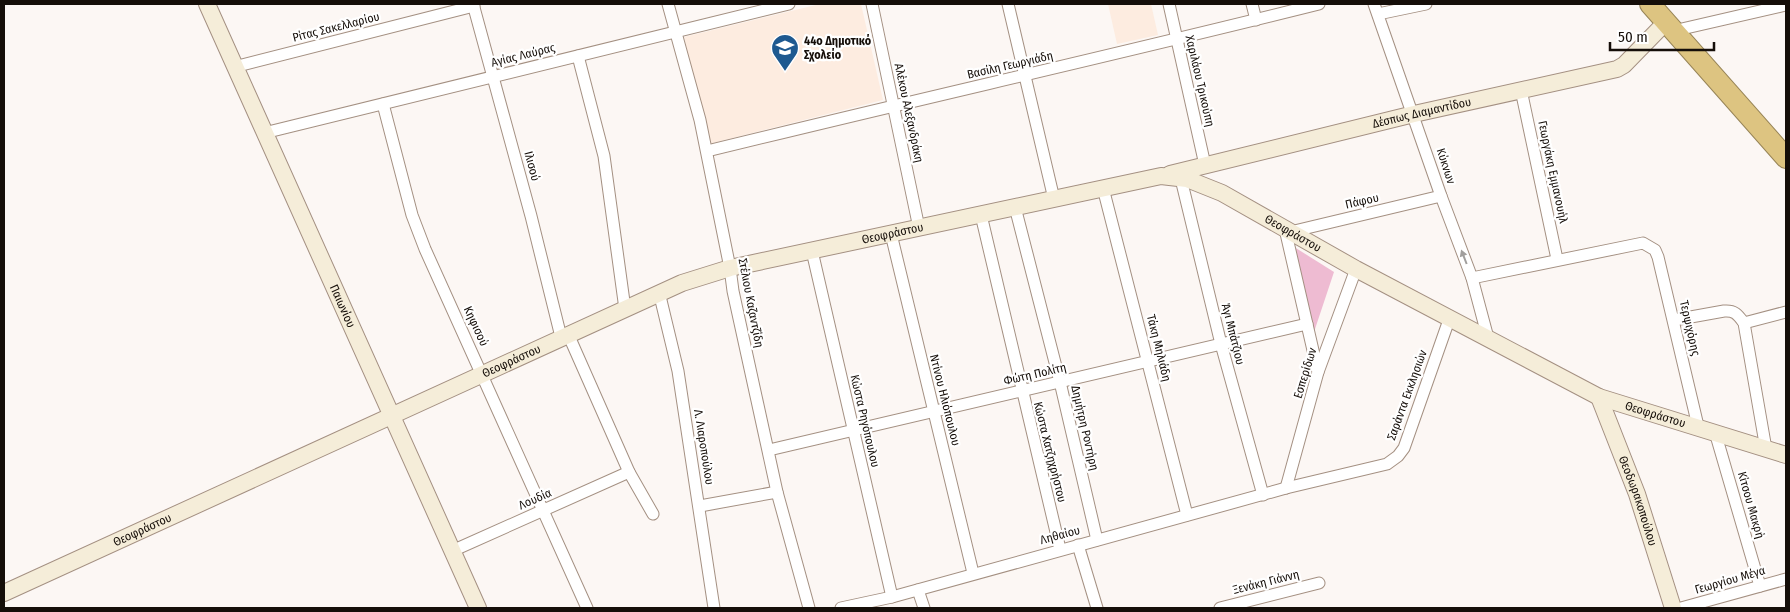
<svg xmlns="http://www.w3.org/2000/svg" width="1790" height="612" font-family="'Fira Sans Condensed',sans-serif">
<style>
.built{fill:#fdece0}
.green{fill:#eebbd2}
.lines{fill:none;stroke-linecap:round;stroke-linejoin:round}
.street-casing{stroke:#a49082;stroke-width:13}
.secondary-casing{stroke:#a49082;stroke-width:18}
.highway-casing{stroke:#978457;stroke-width:22}
.street{stroke:#fff;stroke-width:11}
.secondary{stroke:#f5edd9;stroke-width:16}
.highway{stroke:#ddc481;stroke-width:20}
.oneway{fill:#a19f9d}
.labels{text-anchor:middle;dominant-baseline:central;stroke-width:4.5;stroke-linejoin:round;paint-order:stroke}
.street-label{font-size:12px;fill:#150e09;stroke:#fff}
.poi-label{font-size:12px;font-weight:bold;fill:#150e09;stroke:#fff;text-anchor:start}
</style>
<rect width="100%" height="100%" fill="#fcf7f4"/>
<g class="built">
<path d="M820,4H861L883,100L709,144L684,37Z"/>
<path d="M1108,4H1151L1158,35L1117,44Z"/>
</g>
<path class="green" d="M1291,245L1334,272L1314,332Z"/>
<g class="lines">
<defs>
<g id="street">
<path d="M473,4L531,216L561,337"/>
<path d="M668,4L700,120L730,268L733,291L777,492L809,608"/>
<path d="M872,4L919,228"/>
<path d="M1008,4L1054,199"/>
<path d="M1169,4L1205,165"/>
<path d="M1252,4L1256,20"/>
<path d="M1374,4L1441,196L1472,278L1488,338"/>
<path d="M1378,14L1426,4"/>
<path d="M1673,31L1786,5"/>
<path d="M578,56L604,156L625,309"/>
<path d="M234,67L474,6"/>
<path d="M1521,90L1557,259"/>
<path d="M383,104L412,215L425,249L587,608"/>
<path d="M264,133L789,4"/>
<path d="M707,151C910,101 1115,55 1319,4"/>
<path d="M1181,179L1221,344L1263,495"/>
<path d="M1103,188L1187,515"/>
<path d="M1015,207L1060,382L1097,540"/>
<path d="M981,215L1060,549"/>
<path d="M1285,229L1318,372"/>
<path d="M1290,232L1441,196"/>
<path d="M891,234L973,573"/>
<path d="M812,251L892,597"/>
<path d="M1472,278L1643,243L1655,250L1658,257L1698,426"/>
<path d="M659,292L678,371L714,608"/>
<path d="M1674,320L1724,311C1735,310 1738,315 1744,323L1766,449"/>
<path d="M1744,323L1786,312"/>
<path d="M568,334L629,472L653,514"/>
<path d="M1715,432L1760,586"/>
<path d="M769,450L1307,324"/>
<path d="M1286,488L1318,372L1356,269"/>
<path d="M700,506L777,492"/>
<path d="M1078,545L1097,608"/>
<path d="M452,551L629,472"/>
<path d="M918,590L924,608"/>
<path d="M841,608L892,597L1286,488L1387,464L1398,456L1404,448L1450,317"/>
<path d="M1220,608L1319,583"/>
<path d="M1681,608L1786,579"/>
</g>
<g id="secondary">
<path id="s1" d="M207,4L478,608"/>
<path id="s2" d="M1170,174L1414,114L1617,69L1624,65L1666,22"/>
<path id="s3" d="M1599,397L1637,494L1673,608"/>
<path id="s4" d="M4,593L682,283L730,268L1161,176L1187,179L1222,193L1356,269L1599,397L1786,455"/>
</g>
<path id="highway" d="M1650,4L1786,158"/>
</defs>
<use href="#street" class="street-casing"/>
<use href="#secondary" class="secondary-casing"/>
<use href="#highway" class="highway-casing"/>
<use href="#street" class="street"/>
<use href="#secondary" class="secondary"/>
<use href="#highway" class="highway"/>
</g>
<defs><path id="oneway-solid" d="M-6-.8H1V-3.2L6.5 0L1 3.2V.8H-6Z" transform="scale(1.25)"/></defs>
<use class="oneway" href="#oneway-solid" transform="translate(1464 257) rotate(-111)"/>
<defs>
<symbol id="school-pin" viewBox="-11 -11 22 30"><path d="M0 17L-7.5 6A9.5 9.5 0 1 1 7.5 6Z" fill="#1e5990" stroke="#fff"/><path d="M0-5L7-2L0 1L-7-2ZM-4 1L0 2.5L4 1V4Q0 6-4 4Z" fill="#fff"/></symbol>
</defs>
<g fill-rule="evenodd">
<use href="#school-pin" x="769" y="32" width="32" height="43"/>
</g>
<g class="labels">
<g class="street-label">
<text transform="translate(336 27) rotate(-14)">Ρίτας Σακελλαρίου</text>
<text transform="translate(523 55) rotate(-14)">Αγίας Λαύρας</text>
<text transform="translate(1010 65) rotate(-13)">Βασίλη Γεωργιάδη</text>
<text transform="translate(1200 81) rotate(77)">Χαριλάου Τρικούπη</text>
<text transform="translate(909 113) rotate(78)">Αλέκου Αλεξανδράκη</text>
<text stroke="none"><textPath href="#s2" startOffset="259">Δέσπως Διαμαντίδου</textPath></text>
<text transform="translate(532 166) rotate(75)">Ιλισού</text>
<text transform="translate(1446 166) rotate(72)">Κύκνων</text>
<text transform="translate(1553 172) rotate(78)">Γεωργάκη Εμμανουήλ</text>
<text transform="translate(1362 201) rotate(-13)">Πάφου</text>
<text stroke="none"><textPath href="#s4" startOffset="962">Θεοφράστου</textPath></text>
<text stroke="none"><textPath href="#s4" startOffset="1382">Θεοφράστου</textPath></text>
<text transform="translate(751 303) rotate(79)">Στέλιου Καζαντζίδη</text>
<text stroke="none"><textPath href="#s1" startOffset="331">Παιωνίου</textPath></text>
<text transform="translate(476 326) rotate(65)">Κηφισού</text>
<text transform="translate(1690 328) rotate(77)">Τερψιχόρης</text>
<text transform="translate(1233 334) rotate(76)">Άγι Μπάτζιου</text>
<text transform="translate(1159 348) rotate(76)">Τάκη Μηλιάδη</text>
<text stroke="none"><textPath href="#s4" startOffset="558">Θεοφράστου</textPath></text>
<text transform="translate(1305 373) rotate(-73)">Εσπερίδων</text>
<text transform="translate(1035 374) rotate(-13)">Φώτη Πολίτη</text>
<text transform="translate(1407 395) rotate(-70)">Σαράντα Εκκλησιών</text>
<text transform="translate(945 400) rotate(76)">Ντίνου Ηλιόπουλου</text>
<text stroke="none"><textPath href="#s4" startOffset="1788">Θεοφράστου</textPath></text>
<text transform="translate(865 421) rotate(77)">Κώστα Ρηγόπουλου</text>
<text transform="translate(1085 428) rotate(77)">Δημήτρη Ροντήρη</text>
<text transform="translate(704 447) rotate(81)">Λ. Λιαροπούλου</text>
<text transform="translate(1050 452) rotate(76)">Κώστα Χατζηχρήστου</text>
<text transform="translate(535 499) rotate(-24)">Λουδία</text>
<text stroke="none"><textPath href="#s3" startOffset="111">Θεοδωρακοπούλου</textPath></text>
<text transform="translate(1751 505) rotate(74)">Κίτσου Μακρή</text>
<text stroke="none"><textPath href="#s4" startOffset="152">Θεοφράστου</textPath></text>
<text transform="translate(1060 535) rotate(-15)">Ληθαίου</text>
<text transform="translate(1730 580) rotate(-16)">Γεωργίου Μέγα</text>
<text transform="translate(1266 582) rotate(-14)">Ξενάκη Γιάννη</text>
</g>
<g class="poi-label">
<text x="804" y="41">44ο Δημοτικό<tspan x="804" dy="14">Σχολείο</tspan></text>
</g>
</g>
<rect width="1790" height="612" fill="none" stroke="#150e09" stroke-width="10"/>
<path d="M1610 42v8h104v-8" fill="none" stroke="#150e09" stroke-width="2.5"/>
<text x="1618" y="42" font-size="15" fill="#150e09" stroke="#ffffff" stroke-width="4" paint-order="stroke">50 m</text>
</svg>
